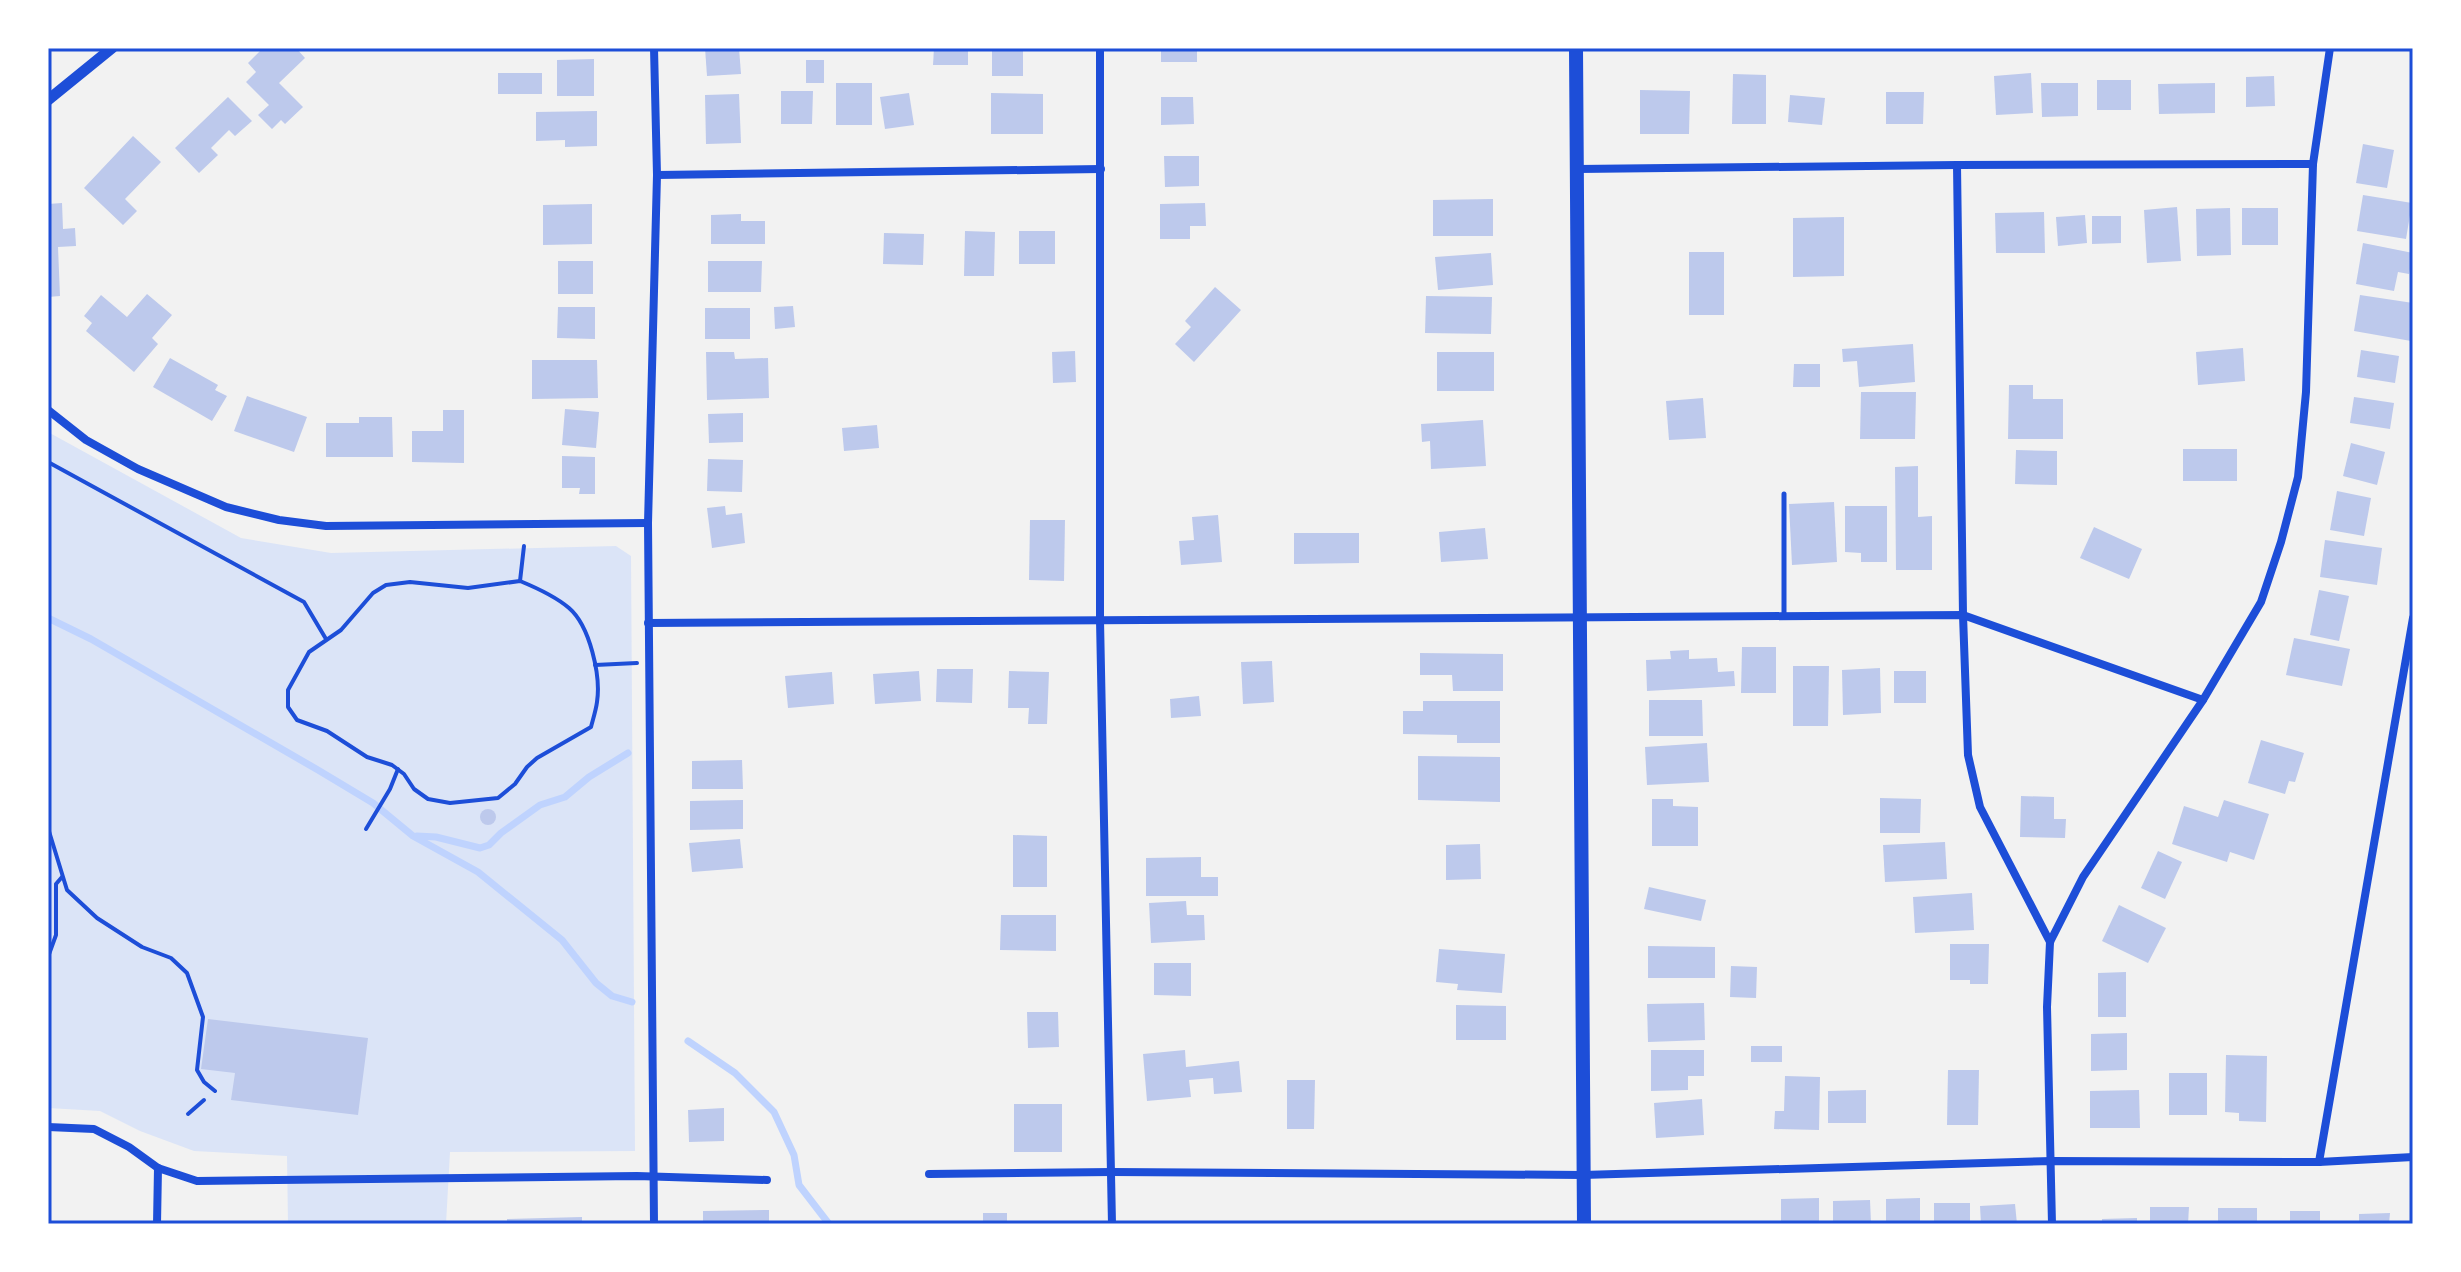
<svg xmlns="http://www.w3.org/2000/svg" width="2461" height="1272" font-family="Lato,sans-serif">
<style>
.green{fill:#dbe4f7}
.lines{fill:none;stroke-linecap:round;stroke-linejoin:round}
.stream{stroke:#bfd3fe;stroke-width:7}
.building{fill:#bdc9ec}
.path{stroke:#1d4ed8;stroke-width:4}
.service{stroke:#1d4ed8;stroke-width:5}
.minor{stroke:#1d4ed8;stroke-width:8}
.tertiary{stroke:#1d4ed8;stroke-width:11}
.primary{stroke:#1d4ed8;stroke-width:14}
.neatline{fill:none;stroke:#1d4ed8;stroke-width:3}
</style>
<rect width="100%" height="100%" fill="#f2f2f2"/>
<path class="green" d="M48,432L241,538L331,553L616,546L631,556L635,1151L450,1152L446,1224H288L287,1156L194,1151L140,1131L100,1111L48,1108Z"/>
<g class="lines">
<g class="stream">
<path d="M48,618L91,639L318,770L373,803L413,836L478,872L562,940L596,983L612,996L632,1002"/>
<path d="M417,836L436,837L480,848L489,845L501,833L540,805L565,797L589,777L628,753"/>
<path d="M688,1041L735,1073L774,1112L794,1155L799,1185L829,1224"/>
</g>
</g>
<g class="building">
<path d="M263,48H296L305,58L279,83L303,107L285,124L281,120L272,129L258,115L269,105L246,82L256,72L248,63Z"/>
<path d="M705,48H739L741,74L707,76Z"/>
<path d="M934,48H968V65H933Z"/>
<rect x="992" y="48" width="31" height="28"/>
<rect x="1161" y="48" width="36" height="14"/>
<path d="M594,59V96H557V60Z"/>
<rect x="806" y="60" width="18" height="23"/>
<rect x="498" y="73" width="44" height="21"/>
<path d="M2031,73L2033,113L1996,115L1994,76Z"/>
<path d="M1733,74L1766,75V124H1732Z"/>
<path d="M2274,76L2275,106L2246,107V77Z"/>
<rect x="2097" y="80" width="34" height="30"/>
<rect x="836" y="83" width="36" height="42"/>
<path d="M2041,83H2078V116L2042,117Z"/>
<path d="M2215,83V113L2159,114L2158,84Z"/>
<path d="M1640,90L1690,91L1689,134H1640Z"/>
<path d="M781,91H813L812,124H781Z"/>
<path d="M1886,92H1924L1923,124H1886Z"/>
<path d="M909,93L914,125L885,129L880,97Z"/>
<path d="M991,93L1043,94V134H991Z"/>
<path d="M739,94L741,143L706,144L705,95Z"/>
<path d="M1790,95L1825,98L1822,125L1788,122Z"/>
<path d="M228,97L252,121L235,136L229,130L211,148L218,155L199,173L175,148Z"/>
<path d="M1161,97H1193L1194,124L1161,125Z"/>
<path d="M597,111V146L565,147V140L536,141V112Z"/>
<path d="M133,136L161,162L125,199L137,211L123,225L84,188Z"/>
<path d="M2363,144L2394,150L2387,188L2356,183Z"/>
<path d="M1164,156H1199V186L1165,187Z"/>
<path d="M2363,195L2412,203L2406,239L2357,231Z"/>
<path d="M1493,199V236H1433V200Z"/>
<path d="M62,203L63,229L75,228L76,246L58,247L60,296L48,297V204Z"/>
<path d="M1205,203L1206,226H1190V239H1160V204Z"/>
<path d="M592,204V244L543,245V205Z"/>
<path d="M2177,207L2181,261L2147,263L2144,210Z"/>
<path d="M2230,208L2231,255L2197,256L2196,209Z"/>
<rect x="2242" y="208" width="36" height="37"/>
<path d="M2044,212L2045,253H1996L1995,213Z"/>
<path d="M741,214V221H765V244H711V215Z"/>
<path d="M2085,215L2087,243L2058,246L2056,217Z"/>
<path d="M2092,216H2121V243L2092,244Z"/>
<path d="M1844,217V276L1793,277V218Z"/>
<path d="M965,231L995,232L994,276H964Z"/>
<rect x="1019" y="231" width="36" height="33"/>
<path d="M884,233L924,234L923,265L883,264Z"/>
<path d="M2363,243L2413,253L2409,274L2398,272L2394,291L2356,284Z"/>
<rect x="1689" y="252" width="35" height="63"/>
<path d="M1491,253L1493,285L1438,290L1435,257Z"/>
<rect x="558" y="261" width="35" height="33"/>
<path d="M708,261H762L761,292H708Z"/>
<path d="M1215,287L1241,310L1194,362L1175,344L1191,327L1185,321Z"/>
<path d="M147,294L172,315L152,338L158,344L134,372L86,331L92,323L84,316L101,295L127,317Z"/>
<path d="M2360,295L2413,303L2411,341L2354,331Z"/>
<path d="M1426,296L1492,297L1491,334L1425,333Z"/>
<path d="M793,306L795,327L775,329L774,307Z"/>
<path d="M558,307H595V339L557,338Z"/>
<rect x="705" y="308" width="45" height="31"/>
<path d="M1913,344L1915,382L1859,387L1857,361L1843,362L1842,349Z"/>
<path d="M2243,348L2245,381L2198,385L2196,352Z"/>
<path d="M2361,350L2399,356L2395,383L2357,377Z"/>
<path d="M1075,351L1076,382L1053,383L1052,352Z"/>
<path d="M706,352H734L735,359L768,358L769,398L707,400Z"/>
<rect x="1437" y="352" width="57" height="39"/>
<path d="M170,358L218,385L215,390L227,396L212,421L153,387Z"/>
<path d="M532,360H597L598,398L532,399Z"/>
<path d="M1794,364H1820V387H1793Z"/>
<path d="M2009,385H2033V399H2063V439H2008Z"/>
<path d="M1861,392H1916L1915,439H1860Z"/>
<path d="M247,396L307,417L294,452L234,431Z"/>
<path d="M2354,397L2394,403L2390,429L2350,423Z"/>
<path d="M1703,398L1706,438L1669,440L1666,401Z"/>
<path d="M565,409L599,412L596,448L562,445Z"/>
<path d="M443,410H464V463L412,462V431H443Z"/>
<path d="M743,413V442L709,443L708,414Z"/>
<path d="M359,417H392L393,457H326V423H359Z"/>
<path d="M1483,420L1486,466L1431,469L1430,441L1422,442L1421,424Z"/>
<path d="M877,425L879,448L844,451L842,428Z"/>
<path d="M2351,443L2385,452L2377,485L2343,476Z"/>
<rect x="2183" y="449" width="54" height="32"/>
<path d="M2016,450L2057,451V485L2015,484Z"/>
<path d="M562,456L595,457V494H579L580,488H562Z"/>
<path d="M708,459L743,460L742,492L707,491Z"/>
<path d="M1918,466V517L1932,516V570H1896L1895,467Z"/>
<path d="M2337,491L2371,498L2364,536L2330,530Z"/>
<path d="M1834,502L1837,562L1792,565L1789,504Z"/>
<path d="M725,506L726,515L742,513L745,543L712,548L707,508Z"/>
<path d="M1845,506H1887V562H1861V553L1845,552Z"/>
<path d="M1218,515L1222,562L1181,565L1179,541L1194,540L1192,517Z"/>
<path d="M1030,520H1065L1064,581L1029,580Z"/>
<path d="M2094,527L2142,549L2129,579L2080,558Z"/>
<path d="M1485,528L1488,559L1441,562L1439,532Z"/>
<path d="M1294,533H1359V563L1294,564Z"/>
<path d="M2325,540L2382,548L2377,585L2320,577Z"/>
<path d="M2319,590L2349,596L2339,641L2310,635Z"/>
<path d="M2294,638L2350,649L2342,686L2286,675Z"/>
<path d="M1742,647H1776V693H1741Z"/>
<path d="M1689,650V659L1717,658L1718,672L1734,671L1735,686L1647,691L1646,660L1671,659L1670,651Z"/>
<path d="M1420,653L1503,654V691H1453L1452,675H1420Z"/>
<path d="M1272,661L1274,702L1243,704L1241,662Z"/>
<path d="M1793,666H1829L1828,726H1793Z"/>
<path d="M1880,668L1881,713L1843,715L1842,670Z"/>
<path d="M937,669H973L972,703L936,702Z"/>
<path d="M919,671L921,701L875,704L873,674Z"/>
<path d="M1009,671L1049,672L1047,724H1028L1029,708H1008Z"/>
<rect x="1894" y="671" width="32" height="32"/>
<path d="M832,672L834,704L788,708L785,676Z"/>
<path d="M1199,696L1201,716L1171,718L1170,699Z"/>
<path d="M1649,700H1702L1703,736H1649Z"/>
<path d="M1423,701H1500V743H1457V735L1403,734V711H1423Z"/>
<path d="M2261,740L2304,753L2295,782L2289,781L2285,794L2248,783Z"/>
<path d="M1707,743L1709,782L1647,785L1645,747Z"/>
<path d="M1418,756L1500,757V802L1418,800Z"/>
<path d="M742,760L743,789H692V761Z"/>
<path d="M2021,796L2054,797V819H2066L2065,838L2020,837Z"/>
<path d="M1880,798L1921,799L1920,833H1880Z"/>
<path d="M1652,799H1673V806L1698,807V846H1652Z"/>
<path d="M743,800V829L690,830V801Z"/>
<path d="M2224,800L2269,814L2254,860L2230,852L2227,862L2172,844L2184,806L2218,817Z"/>
<circle cx="488" cy="817" r="8"/>
<path d="M1013,835L1047,836V887H1013Z"/>
<path d="M740,839L743,868L692,872L689,843Z"/>
<path d="M1945,842L1947,879L1885,882L1883,845Z"/>
<path d="M1480,844L1481,879L1446,880V845Z"/>
<path d="M2158,851L2182,862L2165,899L2141,888Z"/>
<path d="M1201,857V877H1218V896H1146V858Z"/>
<path d="M1649,887L1706,900L1701,921L1644,909Z"/>
<path d="M1972,893L1974,930L1915,933L1913,897Z"/>
<path d="M1186,901L1187,915H1204L1205,940L1151,943L1149,903Z"/>
<path d="M2119,905L2166,928L2148,963L2102,941Z"/>
<path d="M1001,915H1056V951L1000,950Z"/>
<path d="M1950,944H1989L1988,984H1970V980H1950Z"/>
<path d="M1648,946L1715,947V978H1648Z"/>
<path d="M1439,949L1505,954L1502,993L1457,990L1458,984L1436,982Z"/>
<path d="M1154,963H1191V996L1154,995Z"/>
<path d="M1731,966L1757,967L1756,998L1730,997Z"/>
<path d="M2126,972V1017H2098V973Z"/>
<path d="M1704,1003L1705,1040L1648,1042L1647,1004Z"/>
<path d="M1456,1005L1506,1006V1040H1456Z"/>
<path d="M1027,1012H1058L1059,1047L1028,1048Z"/>
<path d="M208,1019L368,1038L358,1115L231,1100L235,1073L201,1069Z"/>
<path d="M2127,1033V1070L2091,1071V1034Z"/>
<rect x="1751" y="1046" width="31" height="16"/>
<path d="M1185,1050L1186,1067L1239,1061L1242,1092L1214,1094L1213,1078L1189,1080L1191,1097L1147,1101L1143,1054Z"/>
<path d="M1651,1050H1704V1076H1688V1090L1651,1091Z"/>
<path d="M2226,1055L2267,1056L2266,1122L2239,1121V1113L2225,1112Z"/>
<path d="M1948,1070H1979L1978,1125H1947Z"/>
<rect x="2169" y="1073" width="38" height="42"/>
<path d="M1785,1076L1820,1077L1819,1130L1774,1129L1775,1111H1784Z"/>
<path d="M1287,1080H1315L1314,1129H1287Z"/>
<path d="M1866,1090V1123H1828V1091Z"/>
<path d="M2139,1090L2140,1128H2090V1091Z"/>
<path d="M1702,1099L1704,1135L1656,1138L1654,1103Z"/>
<rect x="1014" y="1104" width="48" height="48"/>
<path d="M724,1108V1141L689,1142L688,1110Z"/>
<path d="M1819,1198V1224H1781V1199Z"/>
<path d="M1920,1198V1224H1886V1199Z"/>
<path d="M1870,1200L1871,1224H1833V1201Z"/>
<rect x="1934" y="1203" width="36" height="21"/>
<path d="M2015,1204L2017,1224H1981L1980,1206Z"/>
<path d="M2150,1207H2189L2188,1224H2150Z"/>
<rect x="2218" y="1208" width="39" height="16"/>
<path d="M769,1210V1224H703V1211Z"/>
<rect x="2290" y="1211" width="30" height="13"/>
<rect x="983" y="1213" width="24" height="11"/>
<path d="M2390,1213L2389,1224H2359V1214Z"/>
<path d="M582,1217V1224H507V1219Z"/>
<path d="M2137,1218V1224H2102V1219Z"/>
<rect x="1181" y="1221" width="34" height="3"/>
</g>
<g class="lines">
<g class="path">
<path d="M48,462L304,602L326,639"/>
<path d="M520,581C537,588 555,596 569,608C590,626 601,676 597,702C596,710 593,719 591,727L537,758L527,767L515,784L498,798L450,803L428,799L414,789L404,774L392,765L367,757L327,731L297,720L288,707V690L309,652L341,630L373,593L386,585L410,582L468,588Z"/>
<path d="M520,581L524,546"/>
<path d="M595,665L637,663"/>
<path d="M48,828L67,890L97,918L142,947L171,958L187,973L203,1017L197,1070L204,1082L215,1091"/>
<path d="M366,829L390,789L398,769"/>
<path d="M48,957L56,935V884L62,877"/>
<path d="M188,1114L204,1100"/>
</g>
<path class="service" d="M1784,494V615"/>
<g class="minor">
<path d="M1100,48V620L1112,1224"/>
<path d="M1957,165L1963,615L1968,755L1980,807L2050,942"/>
<path d="M1578,169L1957,165L2313,164"/>
<path d="M657,175L1101,169"/>
<path d="M48,410L86,440L138,469L226,507L279,520L326,526L648,523"/>
<path d="M648,623L1963,615L2203,700"/>
<path d="M48,1127L94,1129L129,1147L158,1168L197,1181L637,1176L767,1180"/>
<path d="M2319,1162L2413,618"/>
<path d="M929,1174L1112,1172L1583,1175L2052,1161L2319,1162L2413,1157"/>
<path d="M157,1224L158,1168"/>
<path d="M654,1224L648,523L657,175L654,48"/>
<path d="M2052,1224L2047,1007L2050,942L2083,877L2203,700L2261,602L2281,542L2298,477L2306,392L2313,164L2330,48"/>
</g>
<path class="tertiary" d="M48,100L112,48"/>
<path class="primary" d="M1576,48L1584,1224"/>
</g>
<rect width="2461" height="1272" fill="none" stroke="#ffffff" stroke-width="100"/>
<rect x="50" y="50" width="2361" height="1172" class="neatline"/>
</svg>
